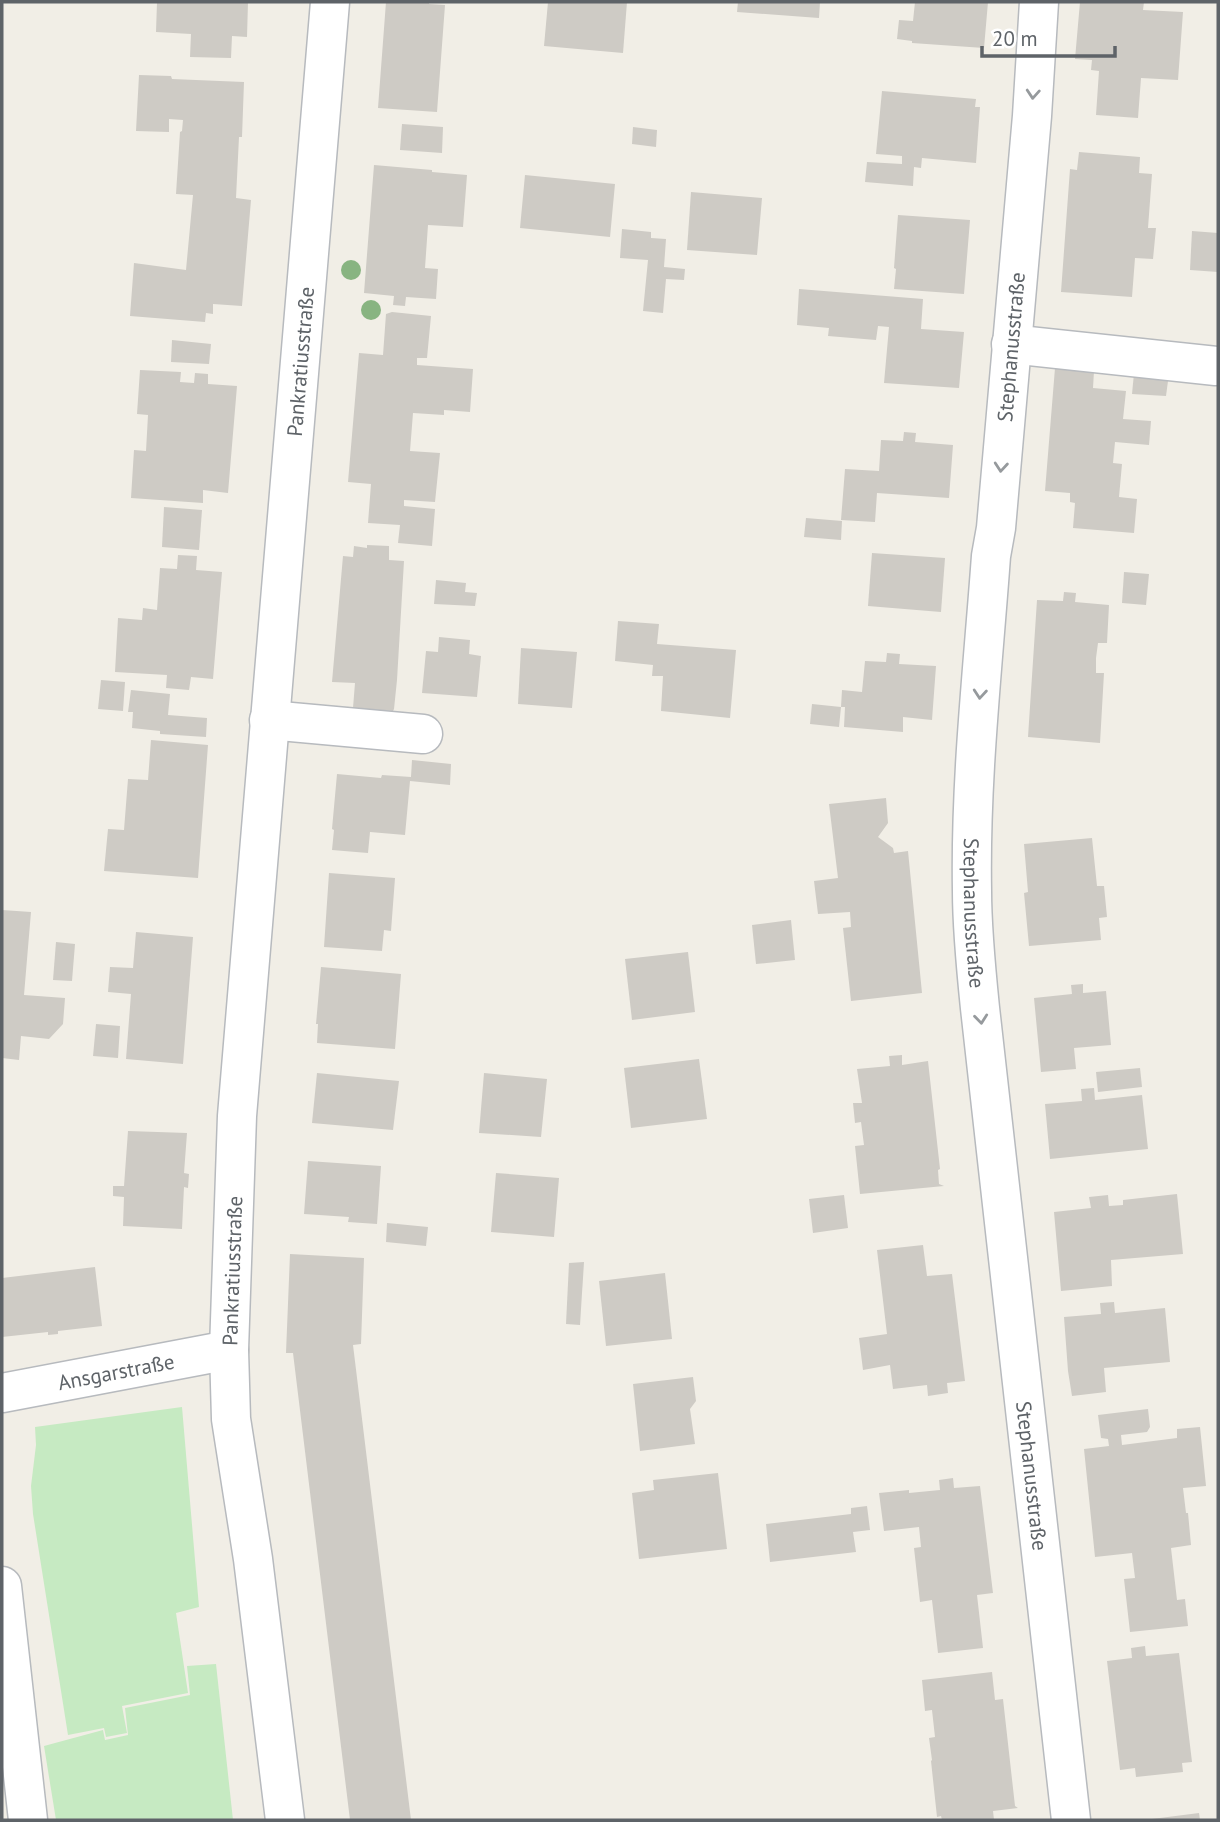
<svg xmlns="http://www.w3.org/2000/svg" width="1220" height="1822" font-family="'PT Sans',sans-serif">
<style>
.green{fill:#c6eac2}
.building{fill:#cecbc5}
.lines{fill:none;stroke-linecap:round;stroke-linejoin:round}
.minor-casing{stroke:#b7babe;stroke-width:41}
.minor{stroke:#fff;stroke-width:38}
.tree{fill:#88b481}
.oneway{stroke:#969a9d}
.labels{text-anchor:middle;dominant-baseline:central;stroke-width:5;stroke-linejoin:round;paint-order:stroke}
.street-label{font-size:21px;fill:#5e6368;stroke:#fff}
</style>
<rect width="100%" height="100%" fill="#f1eee6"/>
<g class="green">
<path d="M182,1407L199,1607L176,1613L188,1693L122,1706L127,1733L106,1737L104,1728L68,1735L33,1514L31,1486L36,1445L35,1427Z"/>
<path d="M216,1664L233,1820H56L44,1746L103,1730L105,1740L128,1735L125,1708L190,1695L187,1666Z"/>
</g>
<g class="building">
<path d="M157,2H248L247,37L232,36L231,58L190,57L191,34L156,32Z"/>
<path d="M386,2L416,3V2H429V4L445,5L437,112L378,108Z"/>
<path d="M548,2H627L623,53L544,46Z"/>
<path d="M738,2H820L819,18L737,12Z"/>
<path d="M915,2H988L984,48L912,43V41L897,39L899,20L913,21Z"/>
<path d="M1080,2H1144L1143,10L1183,12L1178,80L1141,78L1138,118L1096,115L1099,71L1091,70L1092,60L1075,59Z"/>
<path d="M139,75L171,76L172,79L244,82L242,137H239L236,198L251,200L242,306L213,304V314L206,313L205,322L130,316L134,263L186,270L193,195L176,194L180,132L182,131L183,120L169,119V132L136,131Z"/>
<path d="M882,91L976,99L975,107H980L976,163L922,158L921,168L914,167L913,186L865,182L867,162L902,164V156L876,154Z"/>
<path d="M402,124L443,127L442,153L400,150Z"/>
<path d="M633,127L657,130L656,147L632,144Z"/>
<path d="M1079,152L1140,157L1139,173L1152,174L1148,228H1156L1153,259L1135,258L1132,297L1061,292L1070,169L1077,170Z"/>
<path d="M374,165L432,170V172L467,175L463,227L428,225L425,268L438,269L436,299L406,297L405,306L393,305L394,296L364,293Z"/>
<path d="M525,175L615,184L610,237L520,228Z"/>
<path d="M691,192L762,198L757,255L687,250Z"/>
<path d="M898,215L970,220L964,294L894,289L896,269L894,268Z"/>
<path d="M622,229L651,232V238L666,239L664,267L685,269L684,280L666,279L663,313L643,311L648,260L620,258Z"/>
<path d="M1192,231L1218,233V272L1190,270Z"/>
<path d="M799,289L923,299L921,329L964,332L959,388L884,383L889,327L878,326L876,340L828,336L829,328L797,325Z"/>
<path d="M392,312L431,316L427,358H417V365L473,369L470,412L444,410V415L413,413L410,451L440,453L435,502L404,500V506L435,509L432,546L398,543L400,525L368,523L371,484L348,482L359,353L383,355L386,314Z"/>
<path d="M172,340L211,344L209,364L171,362Z"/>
<path d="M1135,363L1170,366L1166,396L1132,394Z"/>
<path d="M1055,368L1094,371L1093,388L1126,391L1123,419L1151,421L1149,445L1115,442L1113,463L1122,464L1119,497L1137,499L1134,533L1073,528L1075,503L1070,502V493L1045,491Z"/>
<path d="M140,370L181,372L180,382L194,383L195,373L208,374V384L237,386L228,493L203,490V503L131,498L134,450L146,451L148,415L137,414Z"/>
<path d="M904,432L916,433L915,442L953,445L949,498L877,493L875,522L841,520L845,469L879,471L881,440L903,441Z"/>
<path d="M164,507L202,510L199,550L162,547Z"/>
<path d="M806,518L842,521L841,540L804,537Z"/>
<path d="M367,545L389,546V560L404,561L397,680L394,709L393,711L353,708L355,683L332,682L343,556L353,557L354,546L367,548Z"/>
<path d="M872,553L945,558L941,612L868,606Z"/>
<path d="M178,555L197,556L196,570L222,572L213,679L191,677L189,690L166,688L167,675L115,672L118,618L142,620L143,608L157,610L160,568L177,569Z"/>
<path d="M1124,572L1149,574L1146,605L1122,603Z"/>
<path d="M436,580L466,583L465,592L477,593L475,606L434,604Z"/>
<path d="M1064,592L1076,593L1075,602L1109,605L1107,643H1098L1096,658V673H1104L1100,743L1028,737L1037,600L1063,601Z"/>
<path d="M618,621L659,624L657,644L736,650L730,718L661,711L663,676H652L653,665L615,661Z"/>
<path d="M439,637L470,640L469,654L481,656L477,697L422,693L426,651L438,652Z"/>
<path d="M521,648L577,652L572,708L518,704Z"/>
<path d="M887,653L900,654L899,664L936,666L932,720L903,717V732L844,727L845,707H841L839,727L810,724L812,704L841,707L842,690L862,692L865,661L886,662Z"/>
<path d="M101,680L125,682L123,711L98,709Z"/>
<path d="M131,690L170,694L168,715L207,718L206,737L160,734V731L132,728L133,712H128Z"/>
<path d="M151,740L208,745L198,878L104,871L108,829L124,830L128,779L148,780Z"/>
<path d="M412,760L451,764L450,785L410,781L405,835L370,832L368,853L332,850L334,830L332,829L337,774L381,778L382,775L411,777Z"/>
<path d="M886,798L888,823L878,837L893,848L894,853L908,851L922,993L851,1001L843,928L851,927L850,912L818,914L814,881L838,878L829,804Z"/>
<path d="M1092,838L1097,886H1104L1107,917L1099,918L1101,940L1029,946L1024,893L1028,892L1024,844Z"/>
<path d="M329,873L395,878L391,931L384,930L382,951L324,947Z"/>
<path d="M2,910L31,912L24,995L65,998L63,1024L49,1039L21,1036L19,1060L2,1058Z"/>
<path d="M791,920L795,960L756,964L752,925Z"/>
<path d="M136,932L193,937L183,1064L126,1059L131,994L108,992L110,967L133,968Z"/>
<path d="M56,942L75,944L72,981L53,980Z"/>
<path d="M688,952L695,1012L632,1020L625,959Z"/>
<path d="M321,967L401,974L395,1049L317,1043L318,1024H316Z"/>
<path d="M1083,984V993L1106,991L1111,1045L1074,1048L1076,1069L1041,1072L1034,998L1072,994L1071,985Z"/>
<path d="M96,1024L120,1026L118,1058L93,1056Z"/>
<path d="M902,1055V1065L928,1061L940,1169L938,1170L939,1184L944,1186L860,1194L855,1146L864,1145L861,1122L855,1123L853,1103H862L857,1069L890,1066L889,1056Z"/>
<path d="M699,1059L707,1119L631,1128L624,1068Z"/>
<path d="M1140,1068L1142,1087L1098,1092L1096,1072Z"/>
<path d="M317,1073L399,1081L393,1130L312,1123Z"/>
<path d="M484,1073L547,1079L541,1137L479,1133Z"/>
<path d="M1094,1088L1095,1100L1142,1095L1148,1149L1050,1159L1045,1104L1082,1101L1081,1089Z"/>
<path d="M128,1131L187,1133L184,1173L189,1174L188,1188L184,1187L182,1229L123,1226L124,1197L113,1196V1186H124Z"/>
<path d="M308,1161L381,1166L377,1224L348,1222L349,1217L304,1214Z"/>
<path d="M496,1173L559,1178L554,1237L491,1232Z"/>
<path d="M1177,1194L1183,1254L1111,1260L1112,1286L1061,1291L1054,1212L1091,1208L1089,1197L1108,1195L1109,1206L1123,1205V1200Z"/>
<path d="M844,1195L848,1228L813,1233L809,1199Z"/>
<path d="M387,1223L428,1227L426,1246L386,1242Z"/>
<path d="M923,1245L927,1276L952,1274L965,1381L947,1383L948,1393L928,1396L927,1385L893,1389L890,1365L863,1370L859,1338L887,1334L877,1250Z"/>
<path d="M290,1254L364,1258L361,1344L353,1345L411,1820H350L293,1353H286Z"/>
<path d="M584,1262L580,1325L566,1324L569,1263Z"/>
<path d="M95,1267L102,1326L58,1331V1334L48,1335V1332L2,1337V1278Z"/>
<path d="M665,1273L672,1339L606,1346L599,1281Z"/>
<path d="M1114,1302L1115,1313L1165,1308L1170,1362L1104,1368L1106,1392L1072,1396L1068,1371L1064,1317L1101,1314L1100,1303Z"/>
<path d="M693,1377L696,1401L690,1409L695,1444L640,1451L633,1384Z"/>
<path d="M1148,1409L1150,1427L1147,1432L1121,1435L1122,1445L1177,1438V1429L1200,1427L1206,1486L1183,1488L1186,1513H1188L1191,1545L1171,1548L1177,1600L1185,1599L1188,1626L1130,1632L1124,1579L1135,1578L1132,1553L1095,1557L1084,1449L1109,1446L1108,1439L1101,1438L1098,1415Z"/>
<path d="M718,1473L727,1549L639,1559L632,1493L654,1490L653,1480Z"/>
<path d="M953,1478L954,1488L980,1486L993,1593L977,1595L983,1648L938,1653L932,1600L920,1602L914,1548L921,1547L919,1527L884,1531L879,1493L909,1490V1493L940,1490L939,1480Z"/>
<path d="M867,1506L870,1530L853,1532L856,1552L770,1562L766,1524L851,1514V1508Z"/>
<path d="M1145,1646L1146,1656L1179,1653L1192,1762L1182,1763L1183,1772L1136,1777L1135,1768L1120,1770L1107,1661L1132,1658L1131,1648Z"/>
<path d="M992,1672L995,1700L1003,1699L1015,1806L1018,1808L993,1811L994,1820H942L941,1816L937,1817L931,1761L932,1760L929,1738L935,1737L932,1710L925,1711L922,1680Z"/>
<path d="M1199,1813L1200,1820H1152V1819Z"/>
</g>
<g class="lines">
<defs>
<g id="minor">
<path id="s1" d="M1039,2L1032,116L996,528L991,556C983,667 970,779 972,891C972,930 976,969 980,1008L1071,1820"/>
<path d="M1011,344L1216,366"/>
<path d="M269,720L423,734"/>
<path id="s2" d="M2,1393L229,1350"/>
<path d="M2,1586L28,1820"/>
<path id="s3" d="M285,1820L253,1559L231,1419L229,1350L237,1116L330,2"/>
</g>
</defs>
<use href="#minor" class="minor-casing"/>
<use href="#minor" class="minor"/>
</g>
<g class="tree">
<circle cx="351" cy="270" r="10"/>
<circle cx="371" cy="310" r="10"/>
</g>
<defs><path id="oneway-chevron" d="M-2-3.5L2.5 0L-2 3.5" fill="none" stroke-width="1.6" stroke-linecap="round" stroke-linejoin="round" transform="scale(1.75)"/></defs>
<g class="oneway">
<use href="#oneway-chevron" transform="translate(1033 94) rotate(94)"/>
<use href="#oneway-chevron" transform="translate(1001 467) rotate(95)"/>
<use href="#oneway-chevron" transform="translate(980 694) rotate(95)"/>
<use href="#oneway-chevron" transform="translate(981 1019) rotate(84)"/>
</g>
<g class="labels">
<g class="street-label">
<text transform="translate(1011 347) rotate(-85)">Stephanusstraße</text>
<text stroke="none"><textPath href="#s3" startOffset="1465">Pankratiusstraße</textPath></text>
<text stroke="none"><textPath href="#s1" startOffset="914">Stephanusstraße</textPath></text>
<text stroke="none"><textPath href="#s3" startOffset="553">Pankratiusstraße</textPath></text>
<text stroke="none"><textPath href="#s2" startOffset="116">Ansgarstraße</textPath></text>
<text stroke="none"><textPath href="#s1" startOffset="1480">Stephanusstraße</textPath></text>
</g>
</g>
<rect width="1220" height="1822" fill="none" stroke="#5e6368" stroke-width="7"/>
<path d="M982 46v10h133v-10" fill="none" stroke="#5e6368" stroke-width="3.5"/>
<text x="992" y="46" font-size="21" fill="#5e6368" stroke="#ffffff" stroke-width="5" paint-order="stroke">20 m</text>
</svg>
